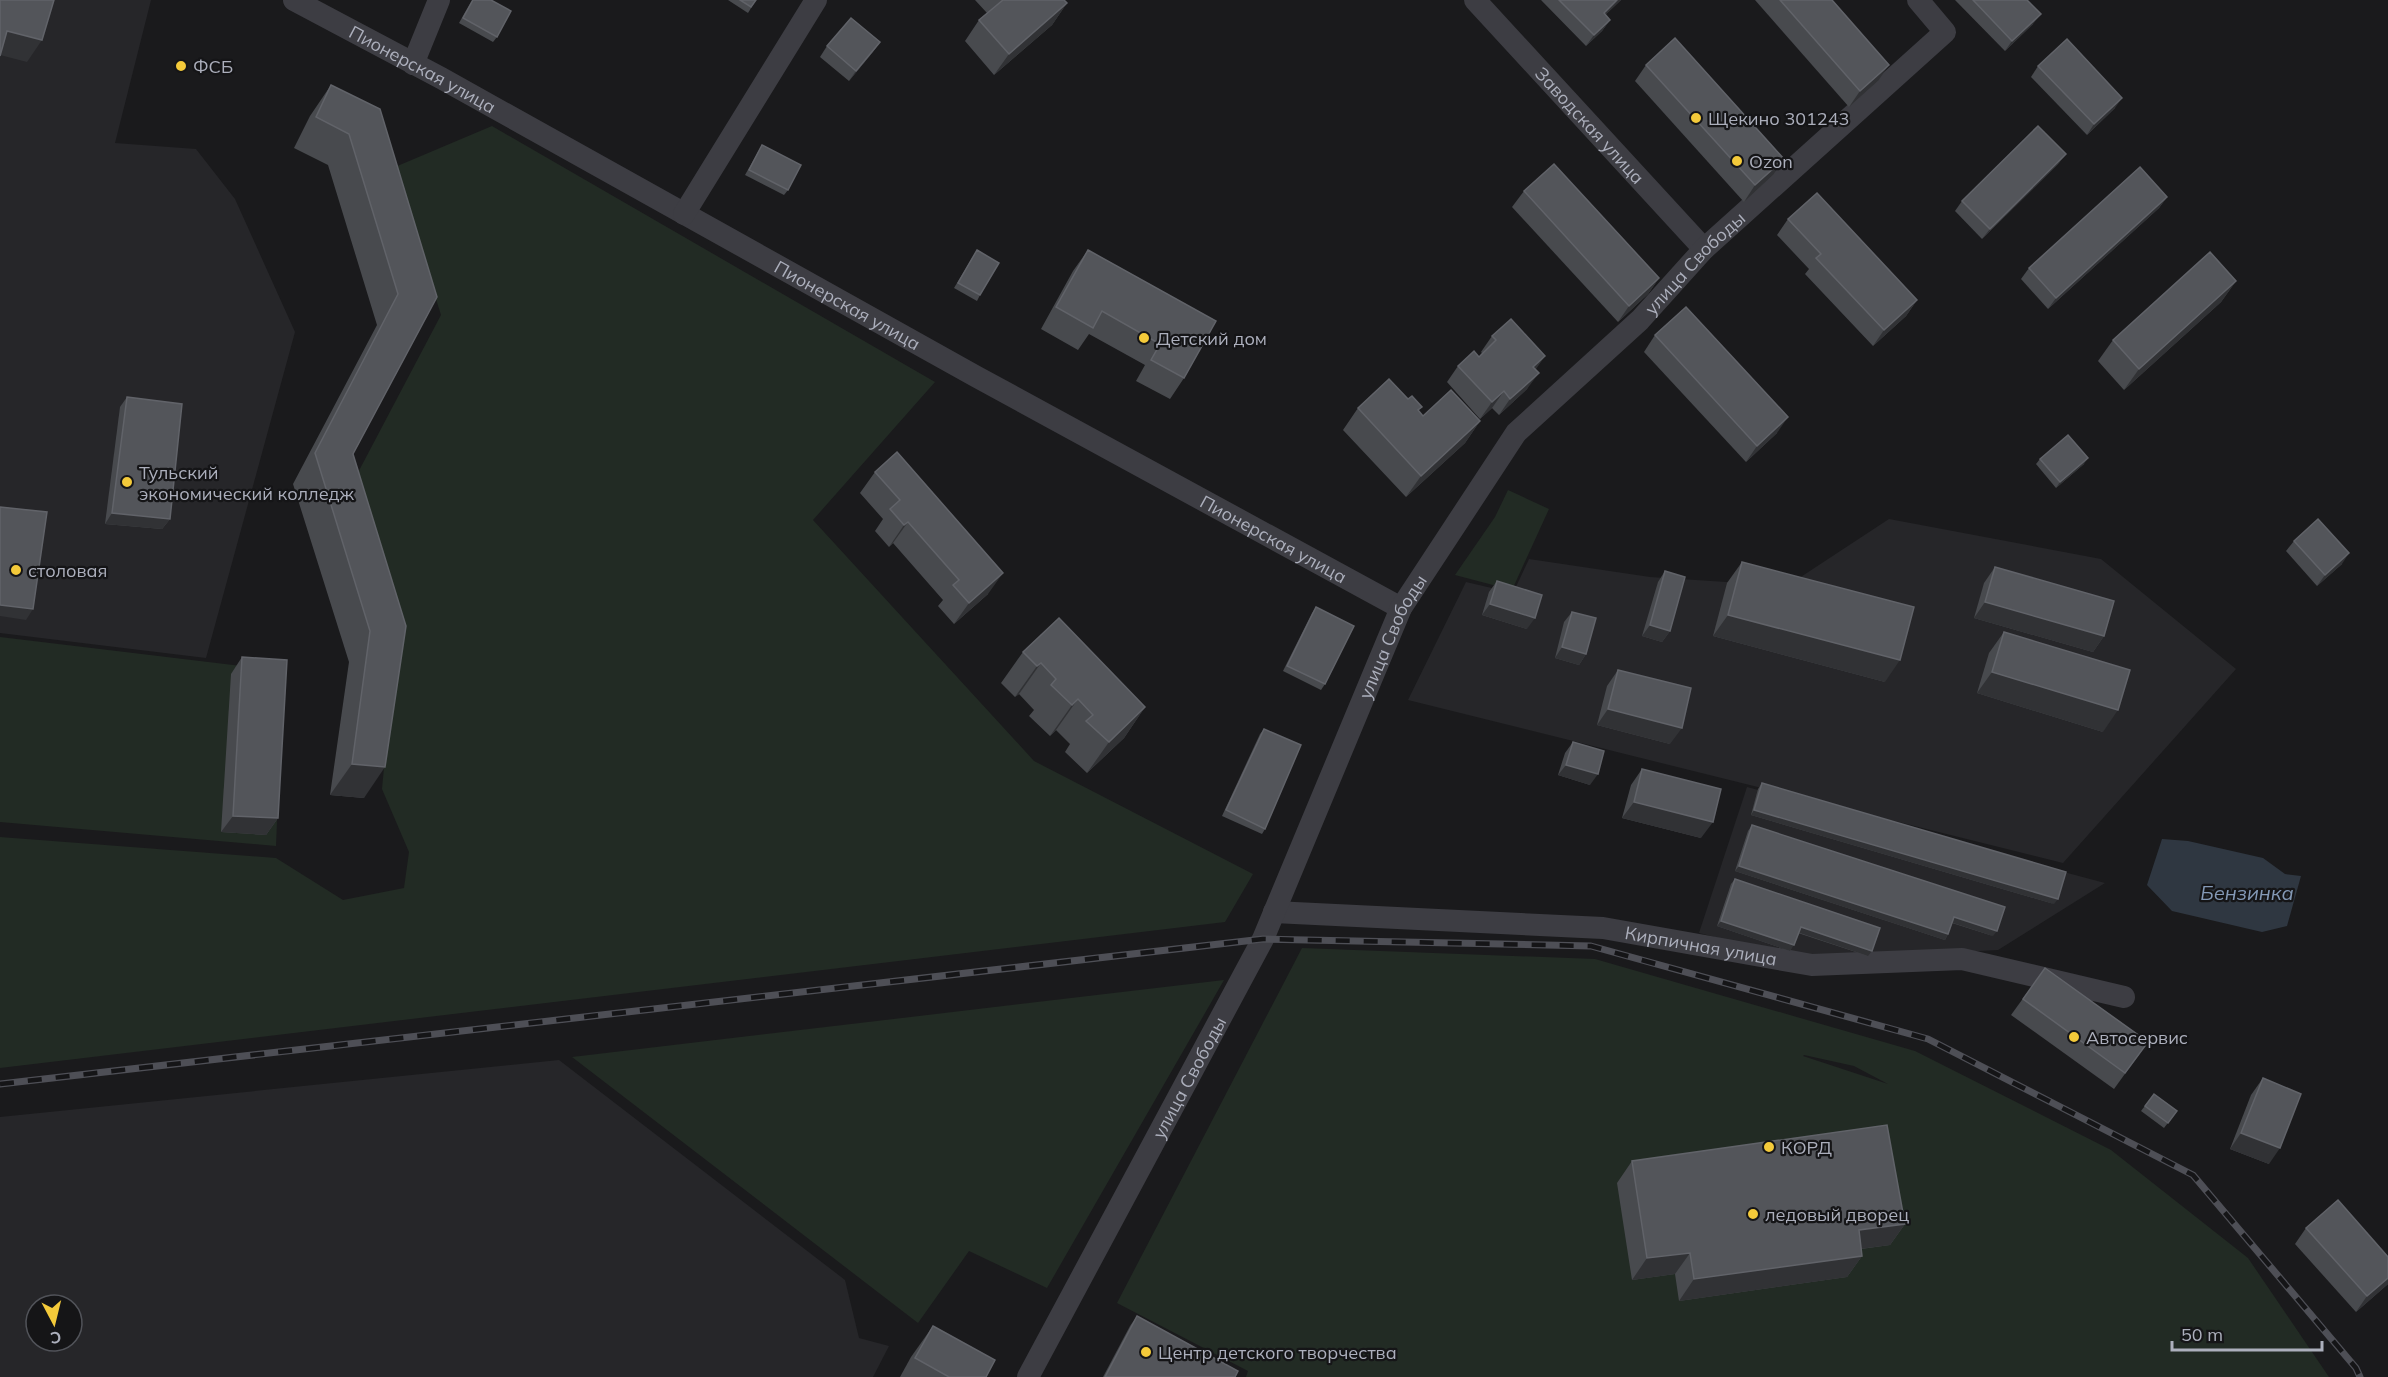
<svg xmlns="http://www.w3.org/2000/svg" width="2388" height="1377" font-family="Mulish,sans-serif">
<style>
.built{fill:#262629;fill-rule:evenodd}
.green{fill:#222b24;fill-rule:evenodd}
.water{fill:#2f3741}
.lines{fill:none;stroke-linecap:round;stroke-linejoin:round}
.minor{stroke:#3d3d43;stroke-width:22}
.rail-casing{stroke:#4e4f56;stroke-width:7}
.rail{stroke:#151517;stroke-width:4.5;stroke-dasharray:14;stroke-linecap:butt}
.wall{fill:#484a4e}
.shaded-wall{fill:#313235}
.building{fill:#53555a;stroke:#616369;stroke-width:1.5}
.poi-dot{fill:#f4ca3a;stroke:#151517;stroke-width:2}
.labels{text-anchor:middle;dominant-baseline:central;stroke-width:4.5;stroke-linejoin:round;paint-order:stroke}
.poi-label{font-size:18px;fill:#acafbc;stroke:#151517;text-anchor:start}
.street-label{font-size:18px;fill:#acafbc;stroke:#151517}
.water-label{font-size:20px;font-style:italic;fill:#8499b6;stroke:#151517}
</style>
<rect width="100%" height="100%" fill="#1a1a1c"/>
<g class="built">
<path d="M0,0H151L115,143L196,149L235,199L295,332L206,658L0,633Z"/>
<path d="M1889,519L2101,559L2236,669L2063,863L1408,700L1466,582L1513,593L1529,559L1650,577L1787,586Z"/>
<path d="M1747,787L2105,883L1998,950L1806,960L1699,933Z"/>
<path d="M559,1060L845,1280L859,1338L889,1346L873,1377H0V1117ZM36,1305H72V1341H36Z"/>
</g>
<g class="green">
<path d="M492,126L935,382L813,520L1034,761L1253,874L1225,922L0,1068V837L276,858L343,900L404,888L409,852L382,789L393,672L353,482L441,315L395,167Z"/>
<path d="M1508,490L1549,509L1512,590L1455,575L1495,517Z"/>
<path d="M0,637L283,671L276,846L0,822Z"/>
<path d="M1302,948L1595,959L1915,1051L2111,1150L2248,1258L2329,1377H1246L1248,1371L1117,1303ZM1804,1055L1854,1066L1888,1084L1803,1056Z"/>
<path d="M1224,980L1047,1288L969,1251L918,1323L572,1057Z"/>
</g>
<path class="water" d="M2162,839L2188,841L2263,858L2285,874L2301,876L2287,926L2262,932L2172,911L2147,885Z"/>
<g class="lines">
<g class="minor">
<path id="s1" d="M294,0L441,78L977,377L1401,608"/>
<path id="s2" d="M1475,0L1704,249"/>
<path d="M413,64L439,0"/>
<path d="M684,214L816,0"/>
<path id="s3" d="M1274,912L1603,928L1812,965L1962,959L2124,997"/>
<path id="s4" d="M1028,1377L1263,939L1401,608L1516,433L1640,320L1704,249L1945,32L1918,0"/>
</g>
<defs>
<path id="rail" d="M0,1084L1263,939L1591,946L1928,1039L2193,1175L2356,1368L2360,1377"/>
</defs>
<use href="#rail" class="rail-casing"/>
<use href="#rail" class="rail"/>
</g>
<g class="wall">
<path d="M472,0H491L497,37L493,42L459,23Z"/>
<path d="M728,0H756L748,13Z"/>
<path d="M975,0H1064L1067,3L1052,25L994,75L965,41L979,20L987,13Z"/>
<path d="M1541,0H1621L1605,15L1610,20L1602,31L1586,46Z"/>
<path d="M1755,0H1832L1878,81L1849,107Z"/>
<path d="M1955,0H2027L2033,24L2005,51Z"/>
<path d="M880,42L872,53L849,81L820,57L827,46Z"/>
<path d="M1646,65L1773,175L1744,202L1635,81Z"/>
<path d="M2038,66L2115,108L2087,135L2031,77Z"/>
<path d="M331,85L437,297L353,454L406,626L364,798L330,795L349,662L293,484L377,325L328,165L294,148L310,116Z"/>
<path d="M762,145L788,190L784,195L745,175Z"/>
<path d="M2066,154L2058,164L1982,239L1955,211L1962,201Z"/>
<path d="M1524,191L1659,278L1648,294L1618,322L1512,207Z"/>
<path d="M2167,197L2159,208L2048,309L2021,279L2029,268Z"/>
<path d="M1788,219L1917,300L1906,316L1873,346L1805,274L1809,269L1777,235Z"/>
<path d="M977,250L980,295L977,301L954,288Z"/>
<path d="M1088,250L1216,321L1184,378L1170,399L1136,381L1145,365L1089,334L1078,350L1041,329L1073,271Z"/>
<path d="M2236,281L2221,302L2124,390L2098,361L2113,340Z"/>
<path d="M1655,335L1777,433L1746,462L1644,352Z"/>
<path d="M1492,336L1536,370L1527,389L1499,415L1492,408L1480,419L1447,382L1458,366L1479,357L1482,353L1481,352Z"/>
<path d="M127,397L170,519L162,529L105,524L120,407Z"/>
<path d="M1358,408L1419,411L1423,416L1480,421L1465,443L1406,497L1343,430Z"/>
<path d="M2040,459L2084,464L2056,488L2036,464Z"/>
<path d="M875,472L988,594L954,624L938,606L943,600L893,543L889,547L875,531L883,519L860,493Z"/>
<path d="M2294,541L2342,564L2317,586L2286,551Z"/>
<path d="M1742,562L1885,682L1713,636L1727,583Z"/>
<path d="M1995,567L2104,636L2093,652L1974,618L1984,583Z"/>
<path d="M1665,571L1670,631L1662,642L1642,636L1658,582Z"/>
<path d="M1497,581L1527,629L1482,615L1489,592Z"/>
<path d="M1316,607L1325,684L1321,690L1283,671L1312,613Z"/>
<path d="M1572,612L1586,654L1579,665L1555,658L1564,622Z"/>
<path d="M2004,632L2103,732L1977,693L1989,653Z"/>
<path d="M1023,652L1145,707L1124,738L1087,773L1065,752L1070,744L1056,730L1050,736L1029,716L1034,710L1019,694L1015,697L1001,683Z"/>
<path d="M242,657L278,818L266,835L221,832L231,674Z"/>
<path d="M1618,670L1670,744L1597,725L1607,686Z"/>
<path d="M1264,729L1265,829L1262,834L1222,816L1260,734Z"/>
<path d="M1573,742L1590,785L1558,775L1565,753Z"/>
<path d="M1642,769L1701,838L1622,818L1631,785Z"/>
<path d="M1762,783L2054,904L1751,815L1758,789Z"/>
<path d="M1752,825L1993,936L1952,923L1948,934L1945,940L1735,871L1748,831Z"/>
<path d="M1735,879L1868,956L1798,933L1790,951L1717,926L1731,884Z"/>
<path d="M2045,968L2148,1042L2114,1089L2011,1015Z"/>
<path d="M2263,1078L2269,1164L2230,1149L2251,1095Z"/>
<path d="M2154,1094L2177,1111L2164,1128L2141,1111Z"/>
<path d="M1632,1161L1905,1224L1890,1245L1861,1249L1862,1256L1847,1277L1679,1301L1675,1274L1632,1280L1617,1183Z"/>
<path d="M2306,1228L2388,1284L2356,1312L2295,1244Z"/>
<path d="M1137,1316L1235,1377H1103L1130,1326Z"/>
<path d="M933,1326L986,1377H900L911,1357Z"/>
</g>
<g class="shaded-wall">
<path d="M1617,0H1621L1596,24L1604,13Z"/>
<path d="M1067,3L1052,25L994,75L1009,54Z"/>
<path d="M2041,14L2033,24L2005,51L2012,41Z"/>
<path d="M1610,20L1602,31L1586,46L1594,35Z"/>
<path d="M7,31L42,40L27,62L0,55Z"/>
<path d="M880,42L872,53L849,81L856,71Z"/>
<path d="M1889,65L1878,81L1849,107L1860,91Z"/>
<path d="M2122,98L2115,108L2087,135L2094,124Z"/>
<path d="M2066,154L2058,164L1982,239L1990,229Z"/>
<path d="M1784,159L1773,175L1744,202L1755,185Z"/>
<path d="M2167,197L2159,208L2048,309L2056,298Z"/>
<path d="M1659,278L1648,294L1618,322L1629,306Z"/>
<path d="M2236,281L2221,302L2124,390L2139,369Z"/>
<path d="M1917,300L1906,316L1873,346L1884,330Z"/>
<path d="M1545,356L1534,372L1533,367Z"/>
<path d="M1539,373L1527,389L1499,415L1510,399Z"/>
<path d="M1504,391L1492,408L1480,419L1492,402Z"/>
<path d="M1788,417L1777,433L1746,462L1757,446Z"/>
<path d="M1480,421L1465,443L1406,497L1421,476Z"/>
<path d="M2088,458L2084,464L2056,488L2060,482Z"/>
<path d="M112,513L170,519L162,529L105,524Z"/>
<path d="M908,522L893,543L889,547L904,525Z"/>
<path d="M2349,553L2342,564L2317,586L2325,575Z"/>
<path d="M1003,573L988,594L954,624L969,603Z"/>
<path d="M1985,602L2104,636L2093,652L1974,618Z"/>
<path d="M1490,604L1535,618L1527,629L1482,615Z"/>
<path d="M0,605L33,609L26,620L0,616Z"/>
<path d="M1728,615L1900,660L1885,682L1713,636Z"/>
<path d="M1650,625L1670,631L1662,642L1642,636Z"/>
<path d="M1562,647L1586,654L1579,665L1555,658Z"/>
<path d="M1041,663L1019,694L1015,697L1037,666Z"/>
<path d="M1992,672L2118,710L2103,732L1977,693Z"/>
<path d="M1078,699L1056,730L1050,736L1072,705Z"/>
<path d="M1145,707L1124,738L1087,773L1109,742Z"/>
<path d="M1608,709L1682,728L1670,744L1597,725Z"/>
<path d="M352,764L385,767L364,798L330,795Z"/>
<path d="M1566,765L1598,774L1590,785L1558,775Z"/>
<path d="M1634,802L1713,822L1701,838L1622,818Z"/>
<path d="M1754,810L2058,899L2054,904L1751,815Z"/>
<path d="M233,816L278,818L266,835L221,832Z"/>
<path d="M1739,866L1948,934L1945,940L1735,871Z"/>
<path d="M1954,917L1997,931L1993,936L1950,922Z"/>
<path d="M1721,921L1794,945L1790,951L1717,926Z"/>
<path d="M1801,927L1872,951L1868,956L1797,932Z"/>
<path d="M2241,1133L2280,1148L2269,1164L2230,1149Z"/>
<path d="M1905,1224L1890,1245L1844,1251L1859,1230Z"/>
<path d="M1690,1253L1675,1274L1632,1280L1647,1258Z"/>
<path d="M1862,1256L1847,1277L1679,1301L1694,1279Z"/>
<path d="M2388,1278V1284L2356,1312L2367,1296Z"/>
</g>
<g class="building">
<path d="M0,0H54L42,40L7,31L0,56Z"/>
<path d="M473,0H491L511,11L497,37L463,18Z"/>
<path d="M740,0H756L751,7Z"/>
<path d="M1003,0H1064L1067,3L1009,54L979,20Z"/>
<path d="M1559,0H1617L1604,13L1610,20L1594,35Z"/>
<path d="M1780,0H1832L1889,65L1860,91Z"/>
<path d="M1973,0H2027L2041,14L2012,41Z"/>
<path d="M851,18L880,42L856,71L827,46Z"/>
<path d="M1675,38L1784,159L1755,185L1646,65Z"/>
<path d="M2067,39L2122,98L2094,124L2038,66Z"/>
<path d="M331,85L380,109L437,297L353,454L406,626L385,767L352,764L370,631L315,453L398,294L349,134L316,117Z"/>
<path d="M2038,126L2066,154L1990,229L1962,201Z"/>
<path d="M762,145L801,165L788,190L749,170Z"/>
<path d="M1554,164L1659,278L1629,306L1524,191Z"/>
<path d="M2140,167L2167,197L2056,298L2029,268Z"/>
<path d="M1817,193L1917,300L1884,330L1816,258L1821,254L1788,219Z"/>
<path d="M977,250L999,263L980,295L958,283Z"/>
<path d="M1088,250L1216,321L1184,378L1151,360L1160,344L1102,311L1093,328L1056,307Z"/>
<path d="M2210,252L2236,281L2139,369L2113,340Z"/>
<path d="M1686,307L1788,417L1757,446L1655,335Z"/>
<path d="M1511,319L1545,356L1533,367L1539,373L1510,399L1504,391L1492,402L1458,366L1474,351L1479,357L1496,340L1492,336Z"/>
<path d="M1389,379L1408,399L1412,396L1422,407L1418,410L1423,416L1451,390L1480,421L1421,476L1358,408Z"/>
<path d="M127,397L182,404L170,519L112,513Z"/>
<path d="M2068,435L2088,458L2060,482L2040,459Z"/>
<path d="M897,452L1003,573L969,603L953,585L959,580L908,522L904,525L890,509L900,500L875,472Z"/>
<path d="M0,507L47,512L33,609L0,605Z"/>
<path d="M2318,519L2349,553L2325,575L2294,541Z"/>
<path d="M1742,562L1914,607L1900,660L1728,615Z"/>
<path d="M1995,567L2114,601L2104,636L1985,602Z"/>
<path d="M1665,571L1685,577L1670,631L1650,625Z"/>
<path d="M1497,581L1542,595L1535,618L1490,604Z"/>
<path d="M1316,607L1354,626L1325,684L1287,666Z"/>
<path d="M1572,612L1596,618L1586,654L1562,647Z"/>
<path d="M1059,618L1145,707L1109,742L1086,721L1093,715L1078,699L1072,705L1051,685L1056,679L1041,663L1037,666L1023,652Z"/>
<path d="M2004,632L2130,670L2118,710L1992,672Z"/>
<path d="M242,657L287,660L278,818L233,816Z"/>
<path d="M1618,670L1691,688L1682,728L1608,709Z"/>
<path d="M1264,729L1301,745L1265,829L1226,810Z"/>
<path d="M1573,742L1604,751L1598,774L1566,765Z"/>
<path d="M1642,769L1721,789L1713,822L1634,802Z"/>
<path d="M1762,783L2066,872L2058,899L1754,810Z"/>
<path d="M1752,825L2005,907L1997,931L1954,917L1948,934L1739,866Z"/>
<path d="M1735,879L1880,928L1872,951L1801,927L1794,945L1721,921Z"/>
<path d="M2045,968L2148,1042L2125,1073L2023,999Z"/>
<path d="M2263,1078L2301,1094L2280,1148L2241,1133Z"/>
<path d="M2154,1094L2177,1111L2168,1123L2145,1106Z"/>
<path d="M1887,1125L1905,1224L1859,1230L1862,1256L1694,1279L1690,1253L1647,1258L1632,1161Z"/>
<path d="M2338,1200L2388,1257V1278L2367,1296L2306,1228Z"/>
<path d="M1137,1316L1238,1371L1235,1377H1105Z"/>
<path d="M933,1326L995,1360L986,1377H949L915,1358Z"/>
</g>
<g class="poi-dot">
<circle cx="181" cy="66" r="6"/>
<circle cx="1696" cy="118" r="6"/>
<circle cx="1737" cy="161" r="6"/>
<circle cx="1144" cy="338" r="6"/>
<circle cx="127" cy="482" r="6"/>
<circle cx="16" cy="570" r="6"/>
<circle cx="2074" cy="1037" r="6"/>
<circle cx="1769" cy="1147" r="6"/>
<circle cx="1753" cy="1214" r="6"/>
<circle cx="1146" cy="1352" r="6"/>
</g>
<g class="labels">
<g class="poi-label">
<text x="193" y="66">ФСБ</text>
<text x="1708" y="118">Щекино 301243</text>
<text x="1749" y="161">Ozon</text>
<text x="1156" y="338">Детский дом</text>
<text x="139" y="472">Тульский<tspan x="139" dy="21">экономический колледж</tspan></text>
<text x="28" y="570">столовая</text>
<text x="2086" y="1037">Автосервис</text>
<text x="1781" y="1147">КОРД</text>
<text x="1765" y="1214">ледовый дворец</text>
<text x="1158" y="1352">Центр детского творчества</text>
</g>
<g class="street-label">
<text stroke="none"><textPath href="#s1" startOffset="146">Пионерская улица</textPath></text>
<text stroke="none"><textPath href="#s2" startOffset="170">Заводская улица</textPath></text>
<text stroke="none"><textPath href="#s4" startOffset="1312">улица Свободы</textPath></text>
<text stroke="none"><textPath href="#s1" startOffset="632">Пионерская улица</textPath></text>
<text stroke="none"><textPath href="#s1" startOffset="1118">Пионерская улица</textPath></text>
<text stroke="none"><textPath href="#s4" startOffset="826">улица Свободы</textPath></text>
<text stroke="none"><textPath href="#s3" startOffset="429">Кирпичная улица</textPath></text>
<text stroke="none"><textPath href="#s4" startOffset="340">улица Свободы</textPath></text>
</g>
<g class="water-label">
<text x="2247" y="892">Бензинка</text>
</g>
</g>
<g transform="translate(54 1323) rotate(173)"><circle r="28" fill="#151517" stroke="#515359" stroke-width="1.5"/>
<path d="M0-4.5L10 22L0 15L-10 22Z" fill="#f4ca3a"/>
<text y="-9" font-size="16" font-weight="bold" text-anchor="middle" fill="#acafbc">С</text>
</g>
<path d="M2172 1341v9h150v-9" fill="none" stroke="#acafbc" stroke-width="3"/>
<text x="2181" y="1341" font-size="18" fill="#acafbc" stroke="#151517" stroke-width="4.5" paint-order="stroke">50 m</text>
</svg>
